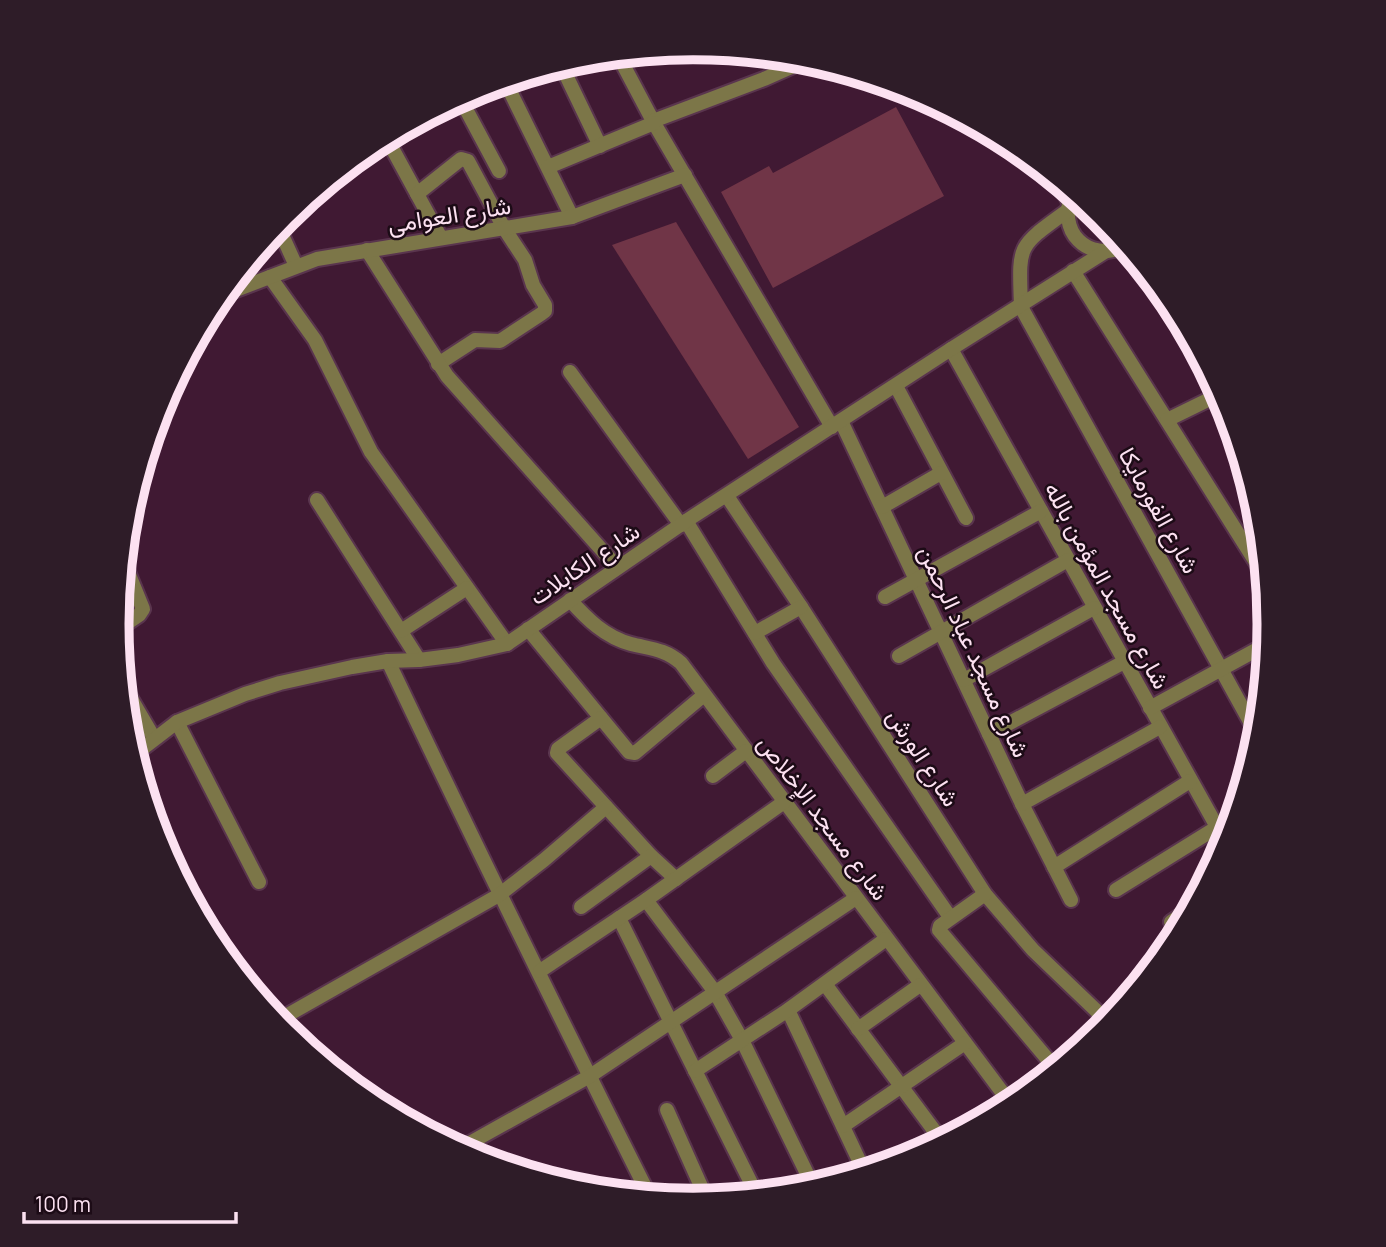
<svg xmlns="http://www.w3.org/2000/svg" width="1386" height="1247" font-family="Manrope,Vazirmatn,sans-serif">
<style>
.building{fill:#703547}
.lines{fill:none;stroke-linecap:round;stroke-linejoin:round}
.street-casing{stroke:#5a354e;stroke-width:18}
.street{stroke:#7c7648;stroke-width:14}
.labels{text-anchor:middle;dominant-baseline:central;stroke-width:5;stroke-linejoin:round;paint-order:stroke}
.street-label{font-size:24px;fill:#fce1f1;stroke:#1c0b16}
.rim{fill:none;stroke:#fce1f1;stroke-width:9}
</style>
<rect width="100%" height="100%" fill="#401933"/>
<g class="building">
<path d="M896,107L944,196L773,288L721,192L769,166L773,173Z"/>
<path d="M676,222L799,427L748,459L612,245Z"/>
</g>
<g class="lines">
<defs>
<g id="street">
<path d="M618,55L654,123L832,427"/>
<path d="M622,62L650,52"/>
<path d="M565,73L600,146"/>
<path d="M505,81L572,217"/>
<path d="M460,98L499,171"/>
<path d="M653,121L764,79L809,59"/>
<path d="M386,137L441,238"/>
<path d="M548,167L654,123"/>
<path d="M1059,182L1069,202"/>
<path d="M1073,193C1055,230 1088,264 1125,246"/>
<path d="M417,194L461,159L468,161L504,228L525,260L533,285L545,305V311L541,314L500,341L475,340L438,364"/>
<path d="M1067,211C1016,248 1019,244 1021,307L1258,736"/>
<path d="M278,226L296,266"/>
<path d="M367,250L447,376L617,567"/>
<path d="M1073,271L1264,575"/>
<path d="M270,277L315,340L371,452L507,644"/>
<path d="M220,296L317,259L572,217L685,175"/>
<path d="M951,349L1226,843"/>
<path d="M570,372L681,525"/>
<path d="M896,386L966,518"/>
<path d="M1167,420L1220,394"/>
<path d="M841,421L1022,804L1071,900"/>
<path d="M727,496L801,607L985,894L1033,950L1104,1018L1109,1020"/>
<path d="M317,500L419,660"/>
<path d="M882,507L941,473"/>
<path d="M686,521L773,663L950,917"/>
<path d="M1245,544L1260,534"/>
<path d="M885,597L1041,511"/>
<path d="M570,600C587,619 605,637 631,644C651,649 665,649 681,663L1011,1104"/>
<path d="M528,629L629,752L635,753L704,695"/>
<path d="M117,630L139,615L143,609L123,560"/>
<path d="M401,631L467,588"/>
<path d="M755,633L801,607"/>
<path d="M899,656L1068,560"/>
<path d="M388,661C473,840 560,1018 649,1195"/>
<path d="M964,680L1094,608"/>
<path d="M123,685L154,738"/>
<path d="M1150,708L1267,644"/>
<path d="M601,718L558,749L557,753L651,856L676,879"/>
<path d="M177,722L259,882"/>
<path d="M989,734L1124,662"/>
<path d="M134,755L177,722L245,694L280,683L352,667L388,661L419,660L458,655L507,644L686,521L951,349L1106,251"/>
<path d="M713,776L746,751"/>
<path d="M1022,804L1160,727"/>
<path d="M160,843L203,919"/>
<path d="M1054,867L1190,781"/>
<path d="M1116,890L1216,828"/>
<path d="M985,894L940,926L939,930L1055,1068"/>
<path d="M646,900L715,992L742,1040L813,1186"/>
<path d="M581,907L651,856"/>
<path d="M619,918L755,1191"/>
<path d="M1171,922L1190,909"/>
<path d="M540,971L646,900L784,802"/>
<path d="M825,984L942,1141"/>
<path d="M788,1010L864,1171"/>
<path d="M277,1021L499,895L544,860L606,807"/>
<path d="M858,1029L920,985"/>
<path d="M695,1071L788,1010L886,939"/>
<path d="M667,1110L704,1193"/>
<path d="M843,1126L965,1043"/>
<path d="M459,1149L590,1076L856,898"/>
<path d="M645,1195L791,1190"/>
</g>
</defs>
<use href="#street" class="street-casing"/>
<use href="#street" class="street"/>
</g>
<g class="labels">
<g class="street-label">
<text transform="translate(449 214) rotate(-9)">شارع العوامى</text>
<text transform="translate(1160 510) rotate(61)">شارع الفورمايكا</text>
<text transform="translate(584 563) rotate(-34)">شارع الكابلات</text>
<text transform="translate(1108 585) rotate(61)">شارع مسجد المؤمن بالله</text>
<text transform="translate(975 651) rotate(65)">شارع مسجد عباد الرحمن</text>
<text transform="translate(924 757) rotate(57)">شارع الورش</text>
<text transform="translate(824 817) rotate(53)">شارع مسجد الإخلاص</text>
</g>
</g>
<path d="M0 0H1386V1247H0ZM129 624a564 564 0 1 1 1128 0a564 564 0 1 1-1128 0Z" fill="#2e1c28" fill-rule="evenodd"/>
<path class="rim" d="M129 624a564 564 0 1 1 1128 0a564 564 0 1 1-1128 0Z"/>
<path d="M24 1212v10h212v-10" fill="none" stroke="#fce1f1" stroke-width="3.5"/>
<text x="35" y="1212" font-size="21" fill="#fce1f1" stroke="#1c0b16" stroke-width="5" paint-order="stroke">100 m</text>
</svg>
